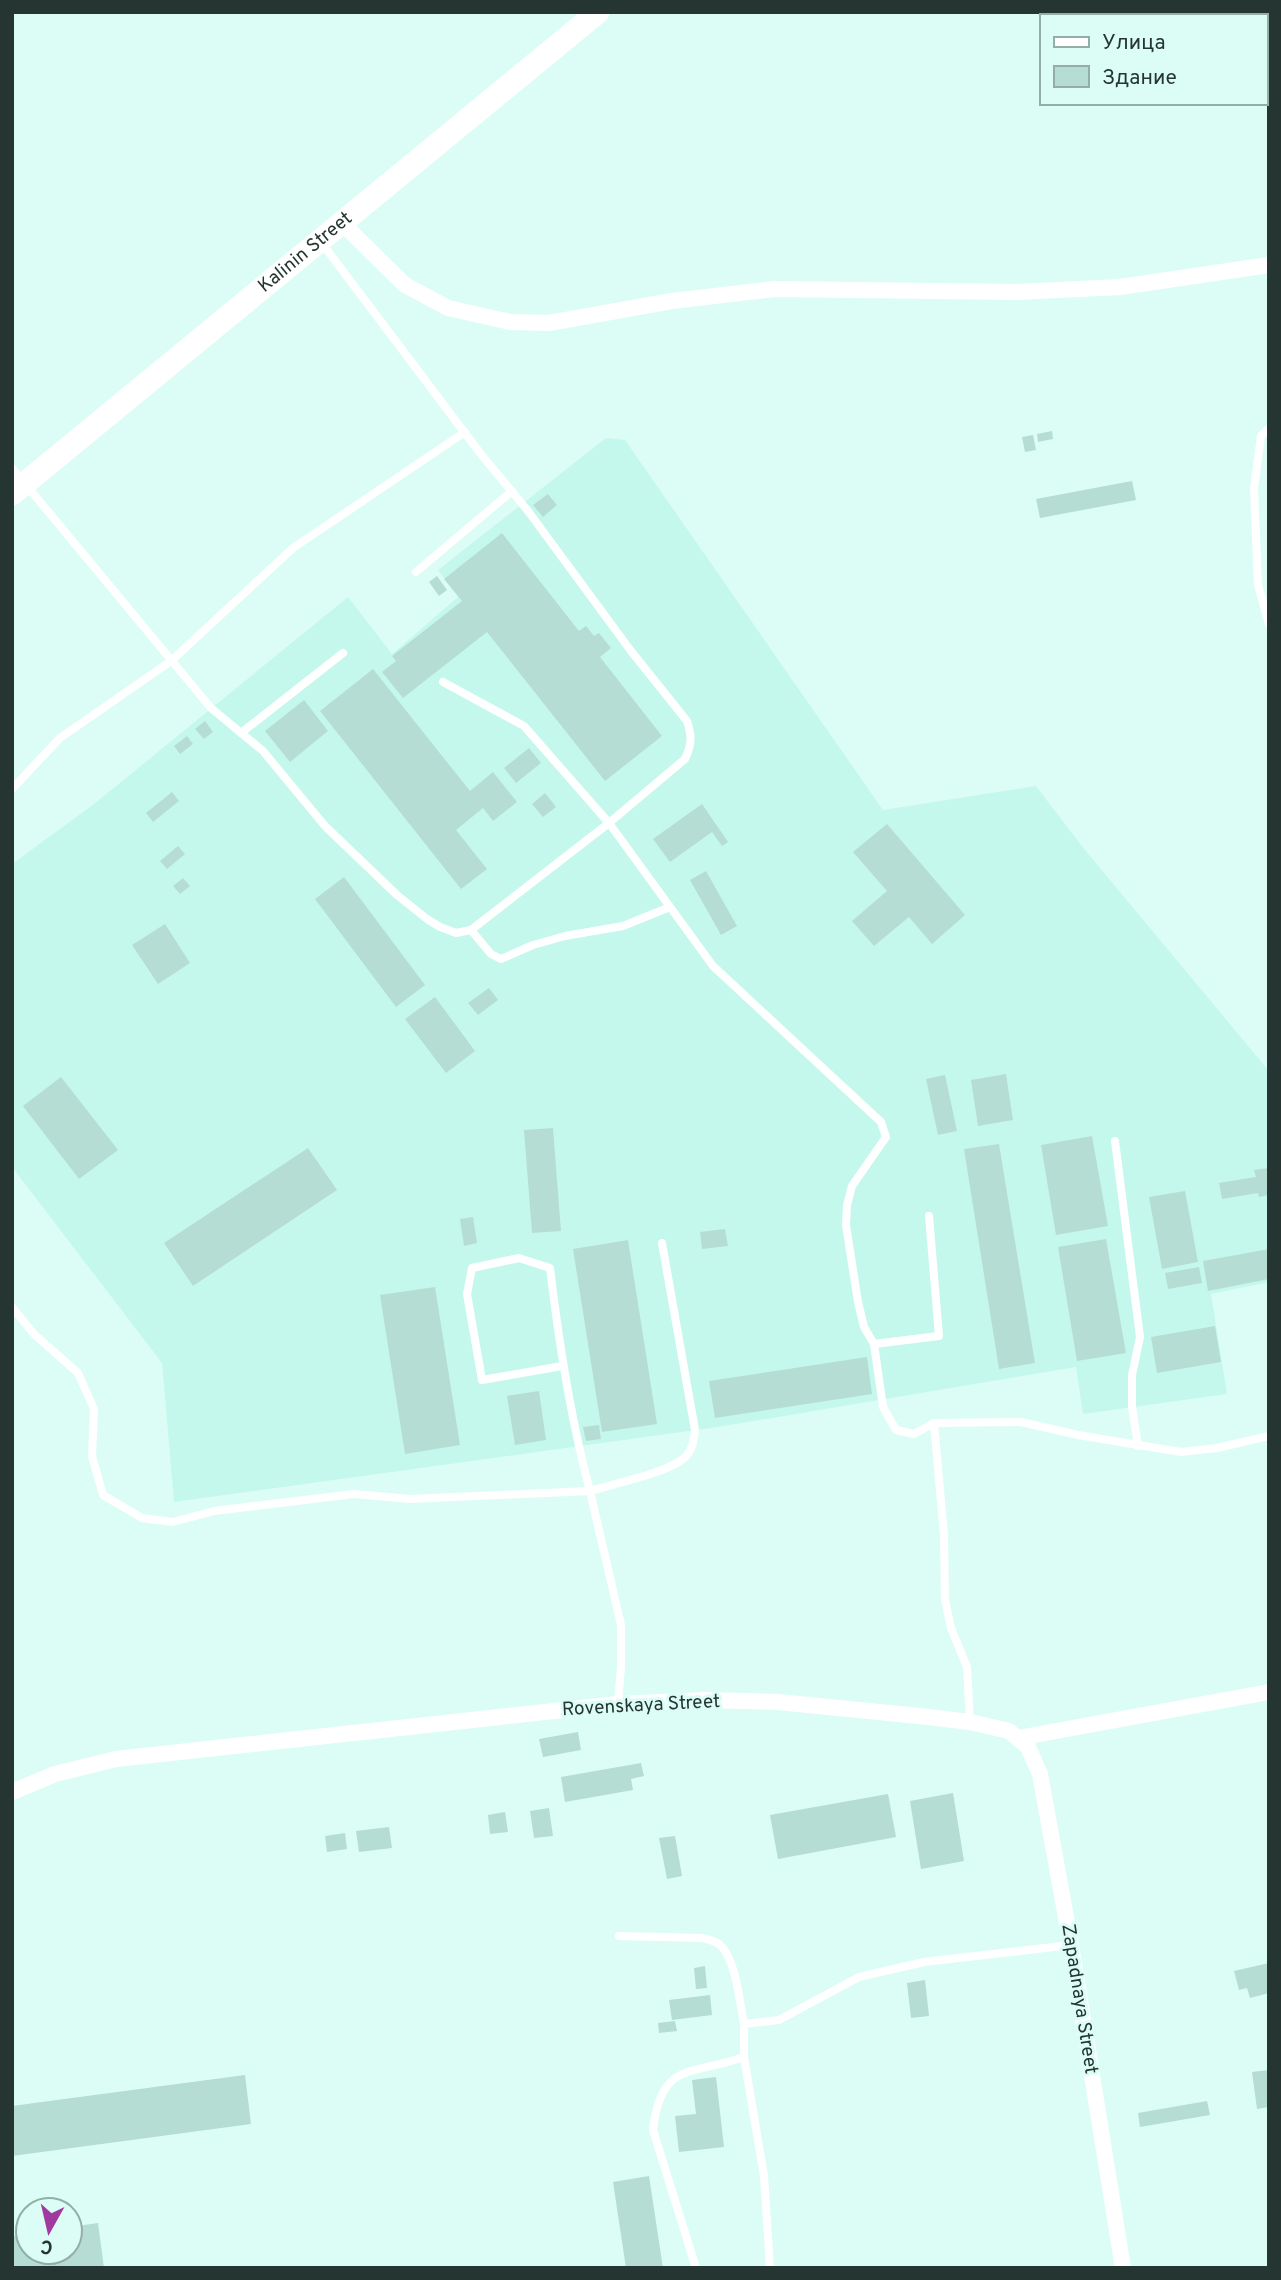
<svg xmlns="http://www.w3.org/2000/svg" width="1281" height="2280" font-family="Overpass,sans-serif">
<style>
.built{fill:#c5f8ec}
.building{fill:#b5ddd4}
.lines{fill:none;stroke-linecap:round;stroke-linejoin:round}
.service{stroke:#fff;stroke-width:8}
.minor{stroke:#fff;stroke-width:16}
.secondary{stroke:#fff;stroke-width:23}
.labels{text-anchor:middle;dominant-baseline:central;stroke-width:6;stroke-linejoin:round;paint-order:stroke}
.street-label{font-size:19px;fill:#253531;stroke:#dcfdf5}
</style>
<rect width="100%" height="100%" fill="#dcfdf5"/>
<path class="built" d="M606,438L625,440L883,810L1036,786L1085,850L1269,1071V1282L1211,1294L1227,1394L1083,1414L1076,1367L718,1427L174,1502L162,1363L12,1167V864L94,804L348,597L392,654L458,597L438,570Z"/>
<g class="building">
<path d="M1052,431L1053,439L1038,442L1037,434Z"/>
<path d="M1033,435L1036,450L1025,452L1022,437Z"/>
<path d="M1132,481L1136,500L1040,518L1036,499Z"/>
<path d="M548,494L557,505L543,517L533,505Z"/>
<path d="M502,533L579,631L586,626L594,636L599,633L611,648L600,657L662,736L605,781L487,632L403,698L382,672L396,661L392,656L462,601L444,579Z"/>
<path d="M437,576L447,590L439,596L429,582Z"/>
<path d="M373,669L470,791L493,772L517,802L493,821L483,808L456,830L487,869L461,889L320,711Z"/>
<path d="M304,700L328,731L290,762L265,731Z"/>
<path d="M205,721L213,732L204,739L195,729Z"/>
<path d="M187,736L193,744L180,754L174,746Z"/>
<path d="M529,748L541,763L516,783L504,768Z"/>
<path d="M172,792L179,801L153,822L146,813Z"/>
<path d="M545,793L556,807L543,817L532,804Z"/>
<path d="M702,804L728,842L722,846L712,832L670,862L653,839Z"/>
<path d="M887,824L965,915L932,944L909,917L874,946L852,921L887,891L853,852Z"/>
<path d="M178,846L185,854L167,869L160,861Z"/>
<path d="M706,871L737,926L721,935L690,880Z"/>
<path d="M344,877L425,985L396,1007L315,899Z"/>
<path d="M183,878L190,886L180,894L173,886Z"/>
<path d="M165,924L190,963L158,984L132,945Z"/>
<path d="M489,988L498,1000L478,1015L468,1003Z"/>
<path d="M435,997L475,1051L446,1073L405,1019Z"/>
<path d="M1006,1074L1013,1120L978,1126L971,1080Z"/>
<path d="M945,1075L957,1131L938,1135L926,1079Z"/>
<path d="M61,1077L118,1150L79,1179L23,1106Z"/>
<path d="M553,1128L561,1231L532,1233L524,1130Z"/>
<path d="M1092,1136L1108,1226L1056,1235L1041,1145Z"/>
<path d="M999,1144L1035,1363L999,1369L964,1149Z"/>
<path d="M308,1148L337,1190L193,1286L164,1243Z"/>
<path d="M1269,1168V1195L1259,1197L1258,1193L1222,1199L1219,1183L1256,1177L1254,1170Z"/>
<path d="M1185,1191L1198,1262L1162,1269L1149,1197Z"/>
<path d="M473,1217L477,1243L464,1246L460,1219Z"/>
<path d="M725,1229L728,1246L702,1249L700,1232Z"/>
<path d="M1106,1239L1126,1353L1077,1361L1058,1247Z"/>
<path d="M628,1240L657,1424L602,1432L573,1249Z"/>
<path d="M1269,1249V1279L1208,1291L1203,1261Z"/>
<path d="M1199,1267L1202,1283L1168,1289L1165,1273Z"/>
<path d="M435,1287L460,1445L405,1454L380,1295Z"/>
<path d="M1215,1326L1221,1362L1157,1373L1151,1337Z"/>
<path d="M867,1357L872,1394L715,1418L709,1381Z"/>
<path d="M539,1391L546,1440L515,1445L507,1396Z"/>
<path d="M599,1425L601,1439L586,1441L583,1427Z"/>
<path d="M578,1732L581,1750L543,1757L539,1739Z"/>
<path d="M641,1763L644,1776L631,1779L633,1790L565,1802L561,1777Z"/>
<path d="M953,1793L964,1861L921,1869L910,1801Z"/>
<path d="M888,1794L896,1837L778,1859L770,1815Z"/>
<path d="M549,1808L553,1836L534,1838L530,1811Z"/>
<path d="M505,1812L508,1832L490,1834L488,1815Z"/>
<path d="M389,1827L392,1848L359,1852L356,1831Z"/>
<path d="M345,1833L347,1849L327,1852L325,1836Z"/>
<path d="M675,1836L682,1876L667,1879L659,1838Z"/>
<path d="M1269,1963V1993L1250,1998L1247,1988L1239,1990L1234,1971Z"/>
<path d="M705,1966L707,1988L696,1989L694,1968Z"/>
<path d="M925,1980L929,2016L911,2018L907,1983Z"/>
<path d="M710,1995L712,2015L672,2020L669,2000Z"/>
<path d="M675,2021L677,2031L659,2033L658,2023Z"/>
<path d="M1269,2070V2107L1257,2109L1252,2072Z"/>
<path d="M245,2075L251,2124L12,2156V2106Z"/>
<path d="M716,2077L724,2147L679,2152L675,2116L696,2114L692,2080Z"/>
<path d="M1207,2101L1210,2115L1140,2127L1138,2113Z"/>
<path d="M649,2176L663,2268H626L613,2182Z"/>
<path d="M98,2223L104,2268H12V2236L28,2234V2252H70V2227Z"/>
</g>
<g class="lines">
<g class="service">
<path d="M1269,428L1261,436L1254,488L1258,585L1269,624"/>
<path d="M12,468L211,708L263,751L325,826L397,895L427,919L440,927L456,933L471,930L609,823L685,759C692,744 692,736 687,721L631,651L528,511L480,453L321,242"/>
<path d="M416,572L512,491"/>
<path d="M443,682L524,726L609,823L713,966L881,1122L886,1137L852,1186L847,1205L846,1225L858,1302L864,1327L874,1344L883,1407L896,1430L914,1434L934,1423L1021,1422L1078,1435L1181,1452L1217,1448L1269,1436"/>
<path d="M241,733L343,653"/>
<path d="M12,789L60,738L171,661L293,548L465,432"/>
<path d="M471,930L491,954L501,959L533,945L565,936L623,926L670,907"/>
<path d="M1115,1141L1140,1337L1132,1375V1407L1138,1446"/>
<path d="M12,1307L34,1334L78,1373L94,1409L92,1456L103,1495L142,1518L173,1522L214,1511L354,1494L410,1499L590,1491L621,1625V1667L618,1704"/>
<path d="M874,1344L939,1336L929,1216"/>
<path d="M562,1366L482,1380L467,1294L472,1268L519,1258L550,1268C559,1344 570,1417 590,1491C612,1484 674,1472 687,1455C693,1448 694,1439 695,1430L662,1243"/>
<path d="M934,1423L944,1535L945,1599L951,1628L967,1667L970,1722"/>
<path d="M619,1936L702,1938C710,1940 717,1941 722,1947C736,1962 740,2004 744,2024"/>
<path d="M696,2268L653,2130C661,2061 690,2076 744,2057"/>
<path d="M770,2268L764,2176L744,2057V2024L779,2020L859,1977L924,1962L1071,1945"/>
</g>
<g class="minor">
<path d="M342,223L405,285L448,308L510,322L549,323L672,301L775,289L1017,292L1120,287L1269,265"/>
<path d="M1018,1738L1269,1692"/>
<path d="M12,1792L55,1774L116,1759L618,1704L705,1700L778,1702L919,1716L970,1722L1009,1731L1028,1747L1040,1774L1071,1945L1123,2268"/>
</g>
<path class="secondary" id="s1" d="M12,494L598,12"/>
</g>
<g class="labels">
<g class="street-label">
<text stroke="none"><textPath href="#s1" startOffset="380">Kalinin Street</textPath></text>
<text transform="translate(641 1706) rotate(-3)">Rovenskaya Street</text>
<text transform="translate(1079 1999) rotate(81)">Zapadnaya Street</text>
</g>
</g>
<rect width="1281" height="2280" fill="none" stroke="#253531" stroke-width="28"/>
<rect x="1040" y="14" width="228" height="91" fill="#dcfdf5" stroke="#93ada7" stroke-width="2"/>
<rect x="1054" y="37" width="35" height="10" fill="#ffffff" stroke="#93ada7" stroke-width="2"/>
<text x="1102" y="49" font-size="21" fill="#253531">Улица</text>
<rect x="1054" y="66" width="35" height="21" fill="#b5ddd4" stroke="#93ada7" stroke-width="2"/>
<text x="1102" y="84" font-size="21" fill="#253531">Здание</text>
<g transform="translate(49 2231) rotate(188)"><circle r="33" fill="#dcfdf5" stroke="#93ada7" stroke-width="2"/>
<path d="M0-5L12 26L0 18L-12 26Z" fill="#a13a9e"/>
<text y="-10" font-size="19" font-weight="bold" text-anchor="middle" fill="#253531">С</text>
</g>
</svg>
